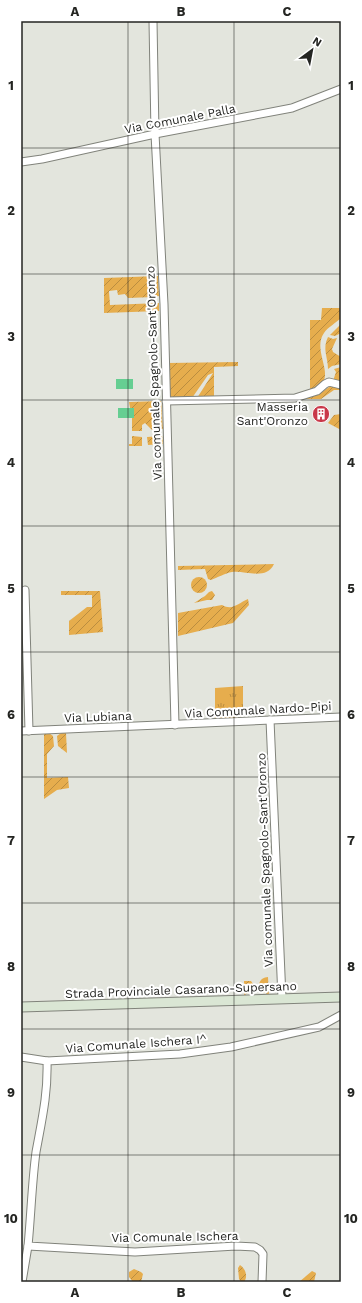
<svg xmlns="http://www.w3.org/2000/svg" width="362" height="1303" font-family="'Work Sans',sans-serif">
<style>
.grass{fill:url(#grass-tufts)}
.garden{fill:url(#garden-furrows)}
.water{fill:#66ce92}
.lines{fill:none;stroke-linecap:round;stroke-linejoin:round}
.minor-casing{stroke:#81837b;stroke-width:9}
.secondary-casing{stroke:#81837b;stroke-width:11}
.minor{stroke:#fff;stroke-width:7}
.secondary{stroke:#dae6d4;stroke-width:9}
.grid{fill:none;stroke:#242522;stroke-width:1;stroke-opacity:0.55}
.labels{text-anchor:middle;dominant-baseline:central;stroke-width:4;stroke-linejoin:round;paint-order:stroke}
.street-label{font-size:12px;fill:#242522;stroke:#fff}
.poi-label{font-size:12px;fill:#242522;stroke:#fff;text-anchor:end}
.neatline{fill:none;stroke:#242522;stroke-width:1.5}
.grid-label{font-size:13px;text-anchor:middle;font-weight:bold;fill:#242522}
</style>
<defs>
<pattern id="grass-tufts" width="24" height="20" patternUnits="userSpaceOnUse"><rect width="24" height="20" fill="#e6ad4d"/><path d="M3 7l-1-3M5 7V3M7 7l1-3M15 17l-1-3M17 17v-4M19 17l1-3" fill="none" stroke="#ba8d40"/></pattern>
<pattern id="garden-furrows" width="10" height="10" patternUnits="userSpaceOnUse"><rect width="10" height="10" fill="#e6ad4d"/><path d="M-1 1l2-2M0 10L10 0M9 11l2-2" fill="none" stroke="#ba8d40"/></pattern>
</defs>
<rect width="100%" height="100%" fill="#e3e5dd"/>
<path class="grass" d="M243,686V712L241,718H215V688Z"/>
<g class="garden">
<path d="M158,276L159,296L154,297L128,298L125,294L118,295L117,290L109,291L110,305L159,303V311L104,313V278Z"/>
<path d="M322,308H341V318C336,323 328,327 324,333C313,348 331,371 323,382C320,386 314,389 310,391V320H321Z"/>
<path d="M341,324V333L335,336L330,335Z"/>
<path d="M328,337L333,339L337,338L332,349L333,352L341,357V364L332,366L328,369C328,357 322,349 328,337Z"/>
<path d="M238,362V366L214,367V398H197L213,373L208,375L192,398L169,399L167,363Z"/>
<path d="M341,367V383L333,381L336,372L334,369Z"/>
<path d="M332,385L341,387V390H334L321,399H303V397L322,392Z"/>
<path d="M161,401L163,429L152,430L145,423L142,425V431H132V418H134V408H130L129,402Z"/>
<path d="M341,414V430L328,423L334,415Z"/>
<path d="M132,436L142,437V446H129V444H132Z"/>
<path d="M162,436L163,444L148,445L147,437Z"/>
<path d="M274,564C266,581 245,570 232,572C225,573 217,578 211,580L208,579L205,569L178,570V566Z"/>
<circle cx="199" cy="585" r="8"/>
<path d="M61,591H100L103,632L69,635V621L87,607H92V595H61Z"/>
<path d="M212,591L215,595L212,600H207L194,603L205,596L209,592Z"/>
<path d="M248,599L249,605L233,623L178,636V613L222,605C233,611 238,603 248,599Z"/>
<path d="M44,733H49L53,736L54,746L47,754V778L68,777L69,788L57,790L44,799Z"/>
<path d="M61,733H66L67,753L58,746L57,736Z"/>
<path d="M268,977L269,996L266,993L258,991C259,983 259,978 268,977Z"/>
<path d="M244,981H251L253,984V991L246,994L244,996Z"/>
<path d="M240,1265C246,1269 248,1277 244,1282H241L239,1279L238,1268Z"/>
<path d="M134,1269L141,1272L143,1274L141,1282H133L129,1277V1272Z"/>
<path d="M312,1271L316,1273L314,1282H299Z"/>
</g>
<g class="water">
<rect x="116" y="379" width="17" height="10"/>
<rect x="118" y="408" width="16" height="10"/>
</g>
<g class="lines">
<defs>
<g id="minor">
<path d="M153,21L155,134L164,304L175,725"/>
<path d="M21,162L42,159L155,134L292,108L341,89"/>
<path d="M166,401L295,398L317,391L325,384L329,382L341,385"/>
<path d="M25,590L29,731"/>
<path d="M270,720L282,998"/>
<path d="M21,731L341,717"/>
<path d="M21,1057L47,1061C48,1094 42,1119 36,1152C32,1182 31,1215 28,1246L135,1252L236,1246L255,1247L260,1250L263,1254L262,1282"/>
<path d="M47,1061L180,1054L231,1047L319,1027L341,1015"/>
<path d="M22,1282L28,1246"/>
</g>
<path id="secondary" d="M21,1007L341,997"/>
</defs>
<use href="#minor" class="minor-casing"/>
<use href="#secondary" class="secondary-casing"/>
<use href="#minor" class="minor"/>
<use href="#secondary" class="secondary"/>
</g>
<path class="grid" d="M128,21V1282M234,21V1282M21,148H341M21,274H341M21,400H341M21,526H341M21,652H341M21,777H341M21,903H341M21,1029H341M21,1155H341"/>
<defs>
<symbol id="building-disc" viewBox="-11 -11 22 22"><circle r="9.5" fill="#c93849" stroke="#fff"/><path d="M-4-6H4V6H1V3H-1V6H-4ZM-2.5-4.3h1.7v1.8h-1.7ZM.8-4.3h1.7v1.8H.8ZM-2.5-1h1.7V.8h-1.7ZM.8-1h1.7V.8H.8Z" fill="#fff"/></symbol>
</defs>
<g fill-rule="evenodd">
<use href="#building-disc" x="311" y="404" width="20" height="20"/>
</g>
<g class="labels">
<g class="street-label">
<text transform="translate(180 119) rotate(-11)">Via Comunale Palla</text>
<text transform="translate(154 373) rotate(-92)">Via comunale Spagnolo-Sant'Oronzo</text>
<text transform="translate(258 710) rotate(-3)">Via Comunale Nardo-Pipi</text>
<text transform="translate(98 717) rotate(-2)">Via Lubiana</text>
<text transform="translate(265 860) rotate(-92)">Via comunale Spagnolo-Sant'Oronzo</text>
<text transform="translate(181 990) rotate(-2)">Strada Provinciale Casarano-Supersano</text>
<text transform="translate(136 1044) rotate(-4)">Via Comunale Ischera I^</text>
<text transform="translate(175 1237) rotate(-1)">Via Comunale Ischera</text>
</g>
<g class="poi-label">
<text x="308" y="407">Masseria<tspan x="308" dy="14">Sant'Oronzo</tspan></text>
</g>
</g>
<rect width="362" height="1303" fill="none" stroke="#ffffff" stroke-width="44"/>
<g transform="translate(312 50) rotate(32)" stroke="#ffffff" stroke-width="3" paint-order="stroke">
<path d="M0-3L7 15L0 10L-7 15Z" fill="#242522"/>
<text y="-6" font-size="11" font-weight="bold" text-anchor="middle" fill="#242522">N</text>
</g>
<rect x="22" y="22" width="318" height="1259" class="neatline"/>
<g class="grid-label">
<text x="75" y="16">A</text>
<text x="181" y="16">B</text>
<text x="287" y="16">C</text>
<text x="11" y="90">1</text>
<text x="351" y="90">1</text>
<text x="11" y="215">2</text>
<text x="351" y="215">2</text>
<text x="11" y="341">3</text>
<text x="351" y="341">3</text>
<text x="11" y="467">4</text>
<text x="351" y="467">4</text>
<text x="11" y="593">5</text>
<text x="351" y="593">5</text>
<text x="11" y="719">6</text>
<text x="351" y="719">6</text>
<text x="11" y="845">7</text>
<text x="351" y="845">7</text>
<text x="11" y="971">8</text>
<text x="351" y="971">8</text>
<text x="11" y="1097">9</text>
<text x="351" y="1097">9</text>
<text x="11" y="1223">10</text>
<text x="351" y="1223">10</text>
<text x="75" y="1297">A</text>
<text x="181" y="1297">B</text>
<text x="287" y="1297">C</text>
</g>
</svg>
